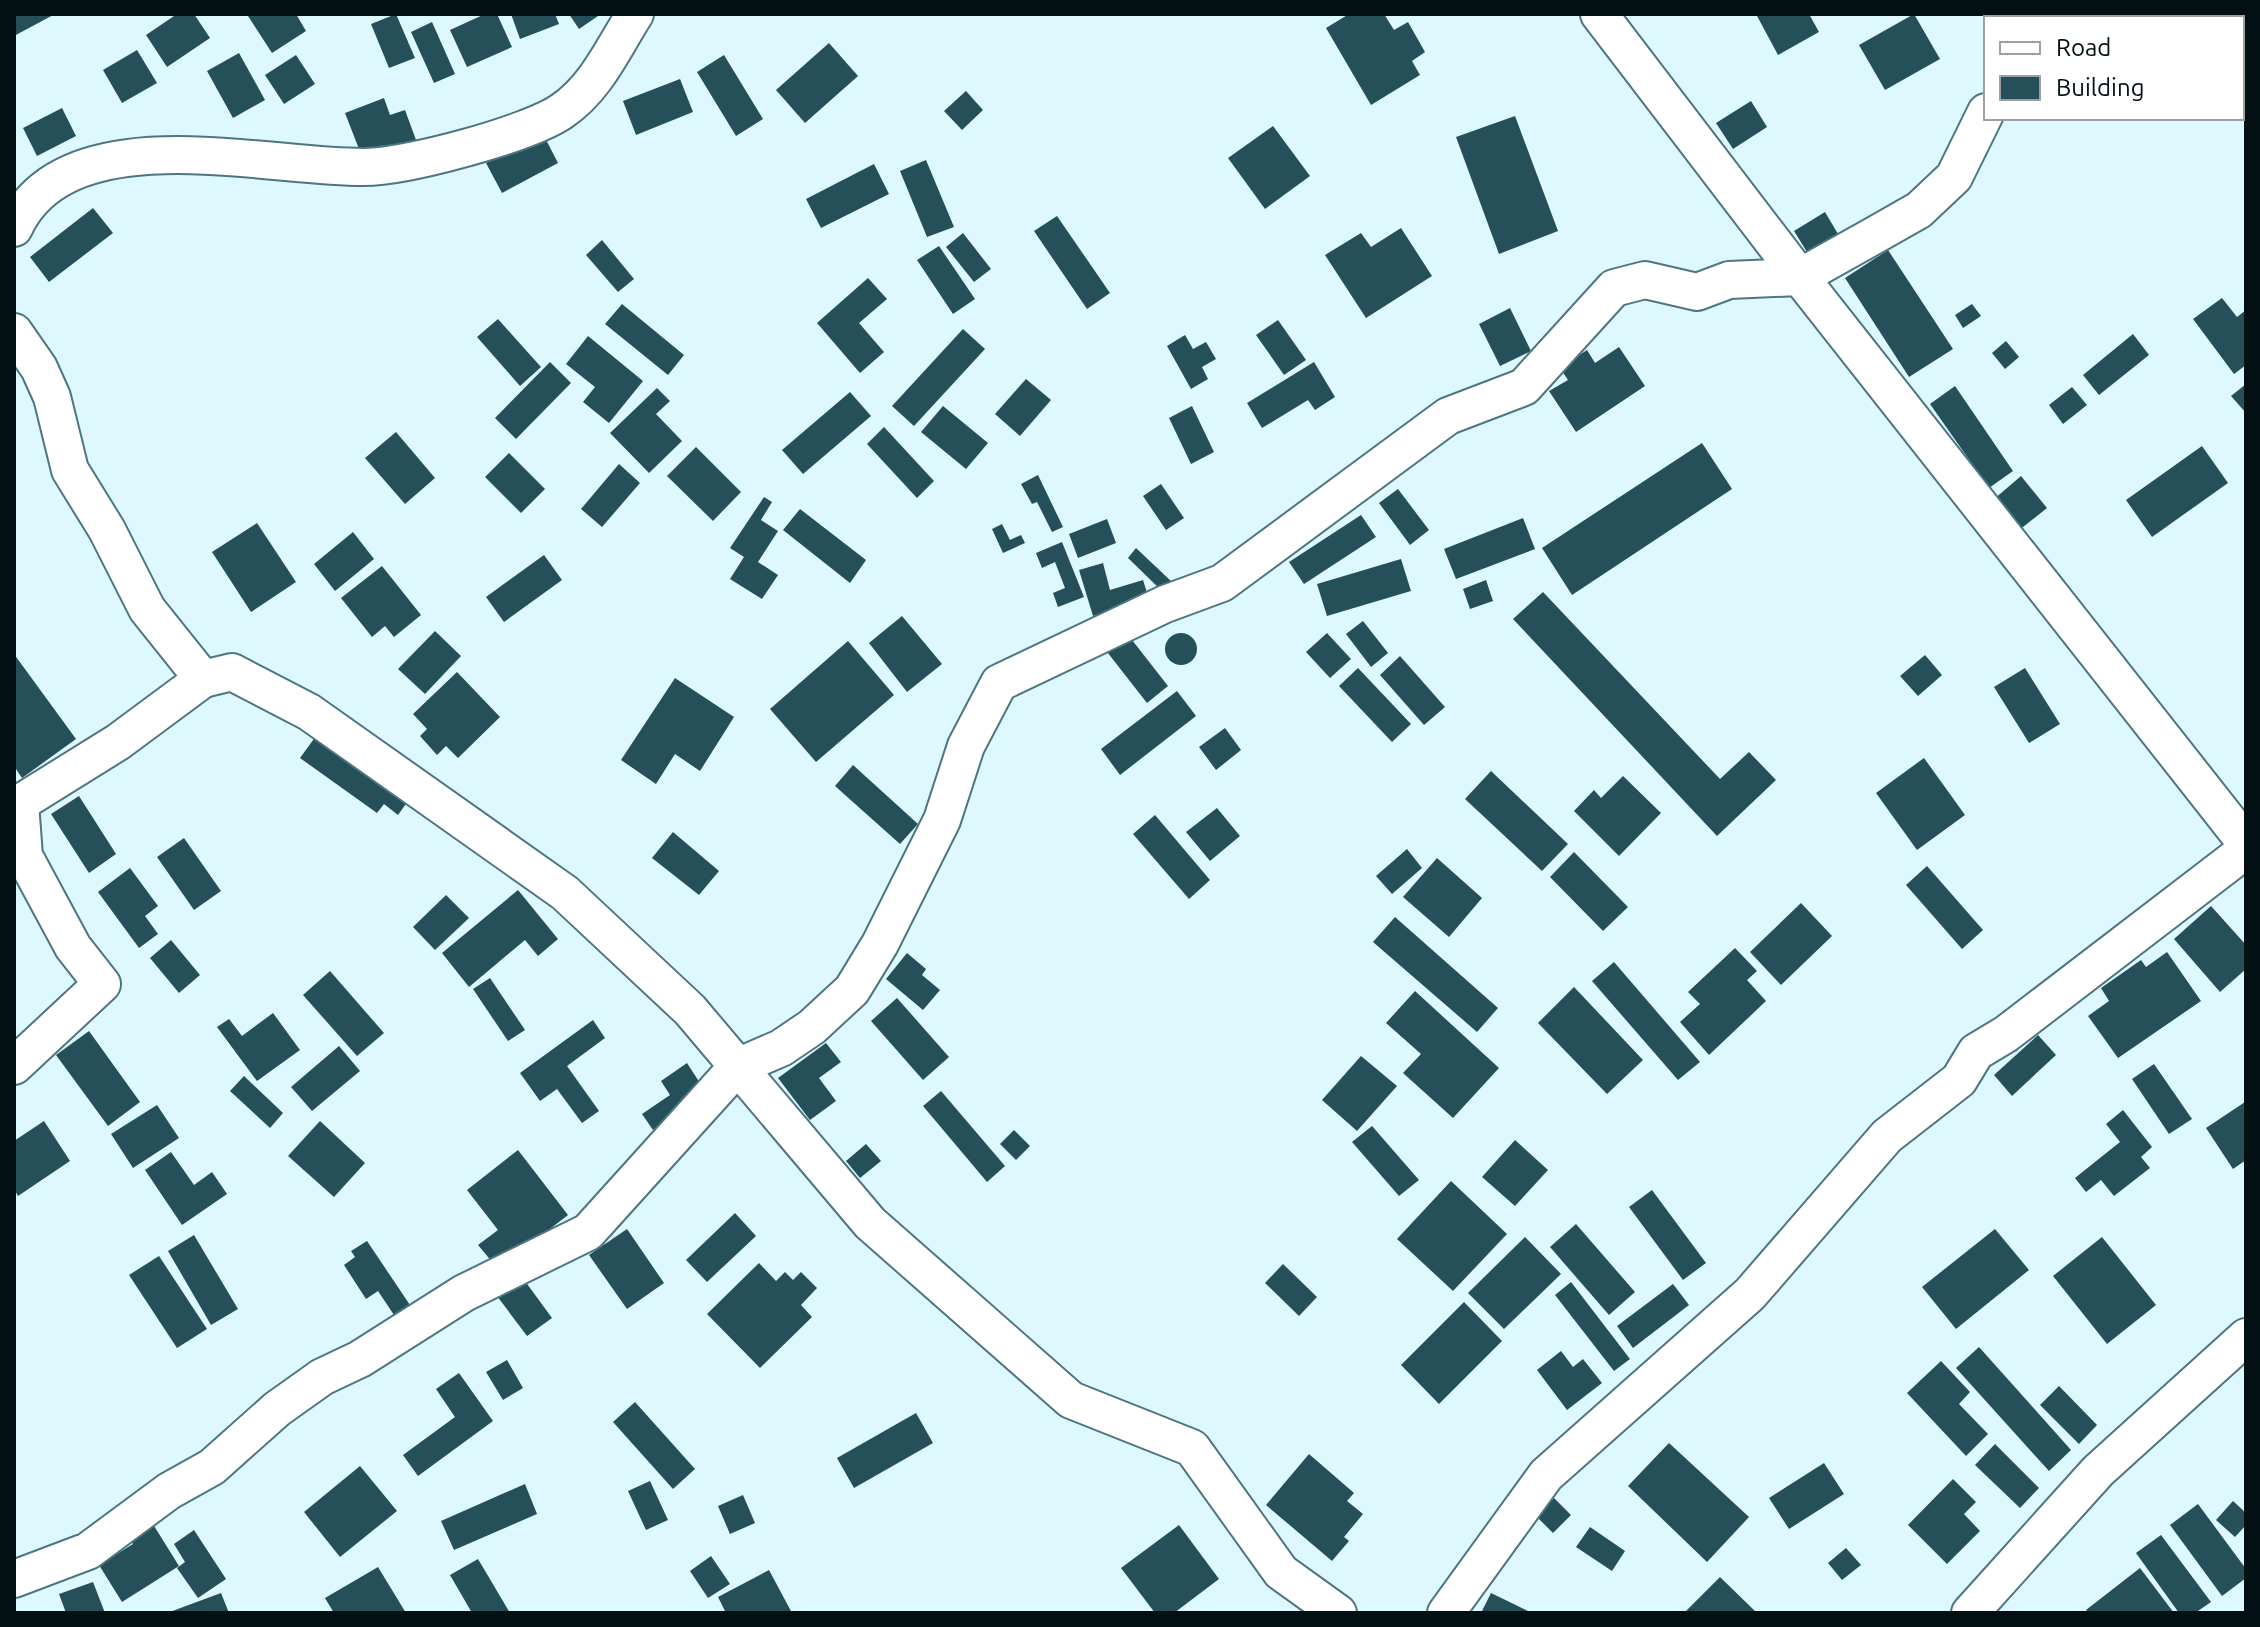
<svg xmlns="http://www.w3.org/2000/svg" width="2260" height="1627" font-family="Ubuntu,sans-serif">
<style>
.building{fill:#254f59}
.lines{fill:none;stroke-linecap:round;stroke-linejoin:round}
.street-casing{stroke:#4d7680;stroke-width:40}
.street{stroke:#fff;stroke-width:36}
</style>
<rect width="100%" height="100%" fill="#def8ff"/>
<g class="building">
<path d="M14,14H55L14,36Z"/>
<path d="M177,14H194L210,38L167,67L146,35Z"/>
<path d="M251,14H296L306,31L272,53L248,16Z"/>
<path d="M396,14L415,58L389,68L371,24Z"/>
<path d="M485,14H497L512,47L467,67L450,30Z"/>
<path d="M511,14H555L559,24L520,39Z"/>
<path d="M569,14H601L579,29Z"/>
<path d="M1349,14H1384L1394,30L1408,22L1425,52L1412,61L1420,75L1371,105L1326,28Z"/>
<path d="M1756,14H1809L1819,32L1778,55Z"/>
<path d="M1914,14L1940,59L1885,90L1859,45Z"/>
<path d="M432,22L455,74L434,83L411,32Z"/>
<path d="M829,43L858,76L805,123L776,90Z"/>
<path d="M137,50L157,83L122,103L103,70Z"/>
<path d="M239,53L265,100L233,118L207,71Z"/>
<path d="M296,55L315,84L284,104L265,75Z"/>
<path d="M724,55L763,119L736,136L697,72Z"/>
<path d="M680,79L693,112L636,135L623,101Z"/>
<path d="M966,91L983,110L962,130L944,111Z"/>
<path d="M384,98L390,115L405,110L419,148L366,167L345,113Z"/>
<path d="M1751,101L1767,127L1733,149L1716,123Z"/>
<path d="M62,108L76,136L37,156L23,128Z"/>
<path d="M1515,116L1558,231L1499,254L1456,137Z"/>
<path d="M1273,126L1310,176L1265,209L1228,158Z"/>
<path d="M543,134L558,163L502,193L486,163Z"/>
<path d="M926,160L954,227L927,237L900,171Z"/>
<path d="M874,164L889,194L821,228L806,199Z"/>
<path d="M93,208L113,233L49,282L30,257Z"/>
<path d="M1825,212L1838,234L1807,252L1794,231Z"/>
<path d="M1057,216L1110,293L1087,309L1034,231Z"/>
<path d="M1401,228L1432,276L1366,318L1325,255L1361,233L1371,247Z"/>
<path d="M963,233L991,269L974,282L946,247Z"/>
<path d="M602,240L634,279L618,292L586,255Z"/>
<path d="M939,246L975,299L953,314L917,260Z"/>
<path d="M1888,250L1953,349L1909,377L1845,278Z"/>
<path d="M868,278L887,299L859,323L884,352L860,373L817,323Z"/>
<path d="M2222,298L2237,317L2246,310V365L2234,374L2193,319Z"/>
<path d="M622,304L684,355L668,375L605,324Z"/>
<path d="M1972,304L1981,316L1963,328L1955,315Z"/>
<path d="M1510,308L1531,351L1500,366L1479,324Z"/>
<path d="M498,319L541,367L520,386L477,337Z"/>
<path d="M1278,320L1306,360L1284,375L1256,335Z"/>
<path d="M963,329L985,349L914,426L892,406Z"/>
<path d="M2133,334L2149,355L2099,395L2083,375Z"/>
<path d="M1185,335L1193,349L1206,342L1216,359L1202,367L1208,379L1191,389L1167,346Z"/>
<path d="M588,336L643,381L609,423L583,402L595,387L566,364Z"/>
<path d="M2006,341L2019,357L2005,369L1992,353Z"/>
<path d="M1619,347L1645,386L1576,432L1549,391L1568,380L1560,368L1587,350L1595,363Z"/>
<path d="M550,362L571,383L516,439L495,418Z"/>
<path d="M1314,362L1335,397L1315,410L1308,400L1262,428L1247,403Z"/>
<path d="M1026,379L1051,400L1020,436L995,414Z"/>
<path d="M2246,384V413L2231,396Z"/>
<path d="M1955,386L2013,471L1989,488L1930,404Z"/>
<path d="M2072,387L2087,405L2063,424L2049,405Z"/>
<path d="M657,388L670,401L656,414L682,441L649,473L610,433Z"/>
<path d="M850,392L871,416L803,474L782,450Z"/>
<path d="M943,406L988,443L966,469L921,432Z"/>
<path d="M1192,406L1214,452L1191,464L1169,418Z"/>
<path d="M884,427L934,481L917,498L867,444Z"/>
<path d="M396,432L435,478L405,504L365,458Z"/>
<path d="M1702,443L1732,489L1572,595L1542,548Z"/>
<path d="M2202,446L2228,483L2152,537L2126,500Z"/>
<path d="M696,447L741,492L713,521L667,476Z"/>
<path d="M509,453L545,489L521,513L485,477Z"/>
<path d="M619,464L640,483L602,527L581,509Z"/>
<path d="M1038,475L1063,527L1052,532L1037,502L1032,504L1021,484Z"/>
<path d="M2021,476L2047,508L2018,531L1993,500Z"/>
<path d="M1161,484L1184,518L1166,530L1143,496Z"/>
<path d="M1398,489L1429,530L1410,545L1379,503Z"/>
<path d="M764,497L772,502L761,520L778,531L758,562L778,575L762,599L730,579L744,557L730,548Z"/>
<path d="M800,509L866,560L850,583L783,530Z"/>
<path d="M1361,515L1376,537L1304,584L1289,562Z"/>
<path d="M1523,518L1535,549L1456,579L1444,549Z"/>
<path d="M1107,519L1116,543L1078,558L1069,534Z"/>
<path d="M257,523L296,582L251,612L212,552Z"/>
<path d="M1002,524L1010,540L1021,535L1025,543L1003,553L992,529Z"/>
<path d="M353,532L374,559L335,591L314,564Z"/>
<path d="M1062,542L1084,597L1058,607L1053,593L1065,588L1055,562L1042,568L1036,553Z"/>
<path d="M1136,548L1172,582L1163,592L1128,558Z"/>
<path d="M544,555L562,580L504,622L486,597Z"/>
<path d="M1401,559L1411,591L1327,616L1317,584Z"/>
<path d="M1103,563L1110,590L1143,580L1149,599L1093,616L1079,570Z"/>
<path d="M382,566L421,615L394,637L385,626L372,637L341,598Z"/>
<path d="M1486,580L1493,601L1470,609L1463,589Z"/>
<path d="M1543,592L1720,779L1749,752L1776,780L1717,836L1513,619Z"/>
<path d="M902,616L942,664L907,692L869,643Z"/>
<path d="M1363,621L1388,653L1371,667L1346,634Z"/>
<path d="M435,631L461,656L425,694L398,669Z"/>
<path d="M1125,631L1168,686L1147,703L1104,648Z"/>
<path d="M1327,633L1351,659L1330,678L1306,652Z"/>
<circle cx="1181" cy="649" r="16"/>
<path d="M848,641L894,695L816,762L770,709Z"/>
<path d="M14,654L76,739L22,778L14,766Z"/>
<path d="M1925,655L1942,675L1918,696L1900,676Z"/>
<path d="M1400,656L1445,707L1424,725L1380,675Z"/>
<path d="M1358,668L1411,724L1392,742L1339,686Z"/>
<path d="M2025,668L2060,724L2029,743L1994,687Z"/>
<path d="M457,672L500,717L458,758L446,746L437,755L420,736L427,729L413,714Z"/>
<path d="M675,678L734,717L700,771L675,754L656,784L621,760Z"/>
<path d="M1177,691L1196,716L1120,775L1101,749Z"/>
<path d="M1225,728L1241,750L1216,770L1199,747Z"/>
<path d="M316,736L408,801L398,815L384,804L377,813L300,758Z"/>
<path d="M1924,758L1965,815L1917,850L1876,793Z"/>
<path d="M853,765L918,824L900,844L835,786Z"/>
<path d="M1491,771L1568,844L1542,871L1465,799Z"/>
<path d="M1623,776L1661,813L1619,856L1574,811L1594,790L1601,798Z"/>
<path d="M79,796L116,854L89,873L51,814Z"/>
<path d="M1217,808L1240,836L1210,861L1186,832Z"/>
<path d="M1155,815L1210,880L1189,899L1133,834Z"/>
<path d="M673,832L719,871L699,895L652,858Z"/>
<path d="M184,838L221,891L194,910L157,857Z"/>
<path d="M1407,849L1422,868L1392,894L1376,876Z"/>
<path d="M1574,852L1628,907L1603,931L1550,877Z"/>
<path d="M1437,858L1482,898L1449,937L1403,897Z"/>
<path d="M1927,866L1983,930L1962,949L1906,885Z"/>
<path d="M130,868L158,906L145,916L158,934L139,948L98,892Z"/>
<path d="M518,890L558,939L538,956L525,940L469,987L442,953Z"/>
<path d="M446,895L469,918L435,950L413,927Z"/>
<path d="M1801,903L1832,936L1781,985L1750,952Z"/>
<path d="M2211,906L2246,945V969L2220,992L2174,939Z"/>
<path d="M1395,917L1498,1008L1477,1032L1373,942Z"/>
<path d="M171,940L200,975L179,993L150,958Z"/>
<path d="M1735,948L1757,971L1747,980L1766,1001L1709,1055L1680,1022L1700,1004L1688,992Z"/>
<path d="M2167,952L2201,1001L2118,1058L2088,1016L2109,1001L2101,988L2141,960L2146,967Z"/>
<path d="M907,953L926,969L922,975L940,990L923,1010L886,979Z"/>
<path d="M1614,962L1700,1062L1678,1080L1592,981Z"/>
<path d="M330,971L384,1033L357,1056L303,995Z"/>
<path d="M490,978L525,1030L508,1041L473,989Z"/>
<path d="M1574,987L1643,1060L1607,1094L1538,1023Z"/>
<path d="M1415,991L1499,1068L1453,1118L1403,1073L1421,1054L1386,1023Z"/>
<path d="M897,998L949,1057L923,1080L871,1021Z"/>
<path d="M273,1013L300,1050L257,1081L217,1027L229,1019L242,1036Z"/>
<path d="M593,1020L605,1038L567,1066L599,1111L582,1123L557,1089L540,1101L520,1073Z"/>
<path d="M89,1031L140,1102L108,1126L56,1055Z"/>
<path d="M2038,1035L2056,1055L2012,1096L1994,1075Z"/>
<path d="M826,1043L841,1062L819,1078L836,1101L810,1120L778,1078Z"/>
<path d="M339,1046L360,1071L312,1111L291,1087Z"/>
<path d="M1361,1056L1397,1086L1357,1131L1322,1100Z"/>
<path d="M687,1063L707,1094L653,1130L642,1114L670,1095L661,1081Z"/>
<path d="M2154,1064L2192,1119L2169,1134L2132,1079Z"/>
<path d="M244,1076L283,1113L270,1128L230,1091Z"/>
<path d="M941,1091L1005,1166L987,1182L923,1106Z"/>
<path d="M2245,1102L2246,1160L2233,1169L2206,1128Z"/>
<path d="M157,1105L179,1138L133,1168L111,1134Z"/>
<path d="M2123,1110L2152,1147L2141,1157L2150,1168L2114,1196L2101,1180L2086,1192L2075,1178L2120,1142L2106,1124Z"/>
<path d="M44,1121L70,1161L18,1196L14,1189V1141Z"/>
<path d="M320,1121L365,1163L334,1197L288,1156Z"/>
<path d="M1372,1126L1419,1180L1399,1196L1352,1142Z"/>
<path d="M1014,1130L1030,1146L1016,1160L1000,1144Z"/>
<path d="M1515,1140L1548,1170L1515,1206L1482,1177Z"/>
<path d="M866,1144L881,1161L860,1178L846,1161Z"/>
<path d="M518,1150L568,1215L498,1269L478,1245L498,1230L467,1190Z"/>
<path d="M171,1152L194,1185L212,1172L227,1194L182,1225L145,1170Z"/>
<path d="M1451,1181L1507,1234L1453,1291L1397,1239Z"/>
<path d="M1652,1190L1706,1263L1683,1280L1629,1207Z"/>
<path d="M735,1213L756,1236L707,1282L686,1260Z"/>
<path d="M1576,1224L1635,1292L1609,1315L1550,1247Z"/>
<path d="M627,1229L664,1283L627,1309L589,1255Z"/>
<path d="M1995,1229L2029,1270L1956,1329L1922,1287Z"/>
<path d="M194,1235L238,1309L211,1325L168,1251Z"/>
<path d="M1525,1237L1561,1274L1504,1329L1468,1293Z"/>
<path d="M2102,1237L2156,1305L2107,1344L2053,1276Z"/>
<path d="M367,1241L410,1305L394,1315L378,1291L366,1299L344,1265L355,1257L351,1251Z"/>
<path d="M159,1256L207,1329L177,1348L129,1275Z"/>
<path d="M759,1263L776,1281L785,1272L793,1280L801,1272L817,1288L801,1305L812,1317L760,1368L707,1314Z"/>
<path d="M1283,1264L1317,1297L1299,1316L1265,1283Z"/>
<path d="M522,1277L552,1318L527,1336L497,1296Z"/>
<path d="M1571,1282L1630,1359L1614,1371L1555,1295Z"/>
<path d="M1673,1284L1689,1305L1633,1348L1617,1326Z"/>
<path d="M1464,1302L1502,1341L1439,1404L1401,1365Z"/>
<path d="M1979,1347L2071,1450L2049,1471L1956,1368Z"/>
<path d="M1561,1351L1573,1367L1583,1359L1602,1383L1567,1410L1537,1370Z"/>
<path d="M507,1360L523,1388L503,1400L486,1372Z"/>
<path d="M1941,1361L1970,1392L1959,1404L1988,1434L1966,1456L1907,1393Z"/>
<path d="M459,1373L493,1421L418,1476L403,1455L455,1417L436,1389Z"/>
<path d="M2059,1386L2097,1425L2079,1444L2040,1405Z"/>
<path d="M635,1402L695,1469L673,1489L613,1422Z"/>
<path d="M916,1413L933,1443L854,1488L837,1458Z"/>
<path d="M1669,1443L1749,1517L1707,1562L1628,1486Z"/>
<path d="M1995,1444L2039,1488L2020,1508L1975,1465Z"/>
<path d="M1309,1454L1354,1493L1347,1501L1363,1514L1344,1537L1349,1541L1332,1561L1266,1505Z"/>
<path d="M1824,1463L1844,1494L1789,1529L1769,1498Z"/>
<path d="M360,1466L397,1511L340,1557L304,1512Z"/>
<path d="M1953,1479L1976,1502L1964,1514L1980,1531L1947,1564L1908,1525Z"/>
<path d="M650,1481L668,1520L646,1530L628,1491Z"/>
<path d="M525,1484L537,1514L454,1550L441,1521Z"/>
<path d="M743,1495L755,1523L730,1534L718,1506Z"/>
<path d="M1554,1498L1571,1515L1553,1533L1536,1516Z"/>
<path d="M2233,1501L2246,1513V1525L2235,1537L2216,1520Z"/>
<path d="M2198,1504L2246,1569V1578L2222,1596L2170,1525Z"/>
<path d="M151,1521L179,1566L122,1602L99,1565L133,1544L128,1536Z"/>
<path d="M1179,1525L1219,1579L1174,1613H1155L1121,1568Z"/>
<path d="M1590,1527L1625,1551L1612,1571L1576,1547Z"/>
<path d="M194,1530L226,1579L198,1598L177,1568L185,1562L174,1544Z"/>
<path d="M2161,1535L2211,1602L2195,1613H2179L2136,1553Z"/>
<path d="M1846,1548L1861,1565L1842,1580L1828,1563Z"/>
<path d="M711,1556L730,1584L708,1598L690,1571Z"/>
<path d="M478,1559L510,1613H472L450,1575Z"/>
<path d="M378,1567L406,1613H334L325,1598Z"/>
<path d="M2140,1568L2174,1613H2089L2086,1610Z"/>
<path d="M769,1570L792,1613H726L718,1597Z"/>
<path d="M1720,1577L1757,1613H1684Z"/>
<path d="M93,1582L105,1613H66L59,1594Z"/>
<path d="M221,1593L229,1613H167Z"/>
<path d="M1491,1593L1532,1613H1481Z"/>
</g>
<g class="lines">
<defs>
<g id="street">
<path d="M1599,14L1800,277L2246,843"/>
<path d="M2142,18L2149,14"/>
<path d="M14,228C66,114 265,168 364,167C406,167 529,134 562,111C597,87 613,48 635,14"/>
<path d="M14,332L39,368L52,397L70,470L107,530L147,609L203,679L118,742L20,803L24,856L73,947L102,984L14,1066"/>
<path d="M203,679L232,672L309,712L565,893L690,1010L870,1223L1071,1400L1192,1448L1281,1572L1338,1613"/>
<path d="M14,1579L88,1551L169,1491L212,1467L277,1409L322,1377L360,1359L464,1293L588,1232L737,1067L781,1048L812,1027L852,990L880,944L942,820L966,746L999,683L1165,604L1222,583L1448,416L1524,387L1614,288L1645,280L1697,292L1729,280L1800,277L1875,235L1919,210L1954,177L1986,112"/>
<path d="M1446,1613L1546,1475L1750,1294L1887,1136L1959,1080L1976,1052L2006,1034L2246,850"/>
<path d="M1970,1613L2098,1471L2246,1337"/>
</g>
</defs>
<use href="#street" class="street-casing"/>
<use href="#street" class="street"/>
</g>
<rect width="2260" height="1627" fill="none" stroke="#021014" stroke-width="32"/>
<rect x="1984" y="16" width="260" height="104" fill="#ffffff" stroke="#9a9fa1" stroke-width="2"/>
<rect x="2000" y="42" width="40" height="12" fill="#ffffff" stroke="#9a9fa1" stroke-width="2"/>
<text x="2056" y="56" font-size="24" fill="#021014">Road</text>
<rect x="2000" y="76" width="40" height="24" fill="#254f59" stroke="#9a9fa1" stroke-width="2"/>
<text x="2056" y="96" font-size="24" fill="#021014">Building</text>
</svg>
